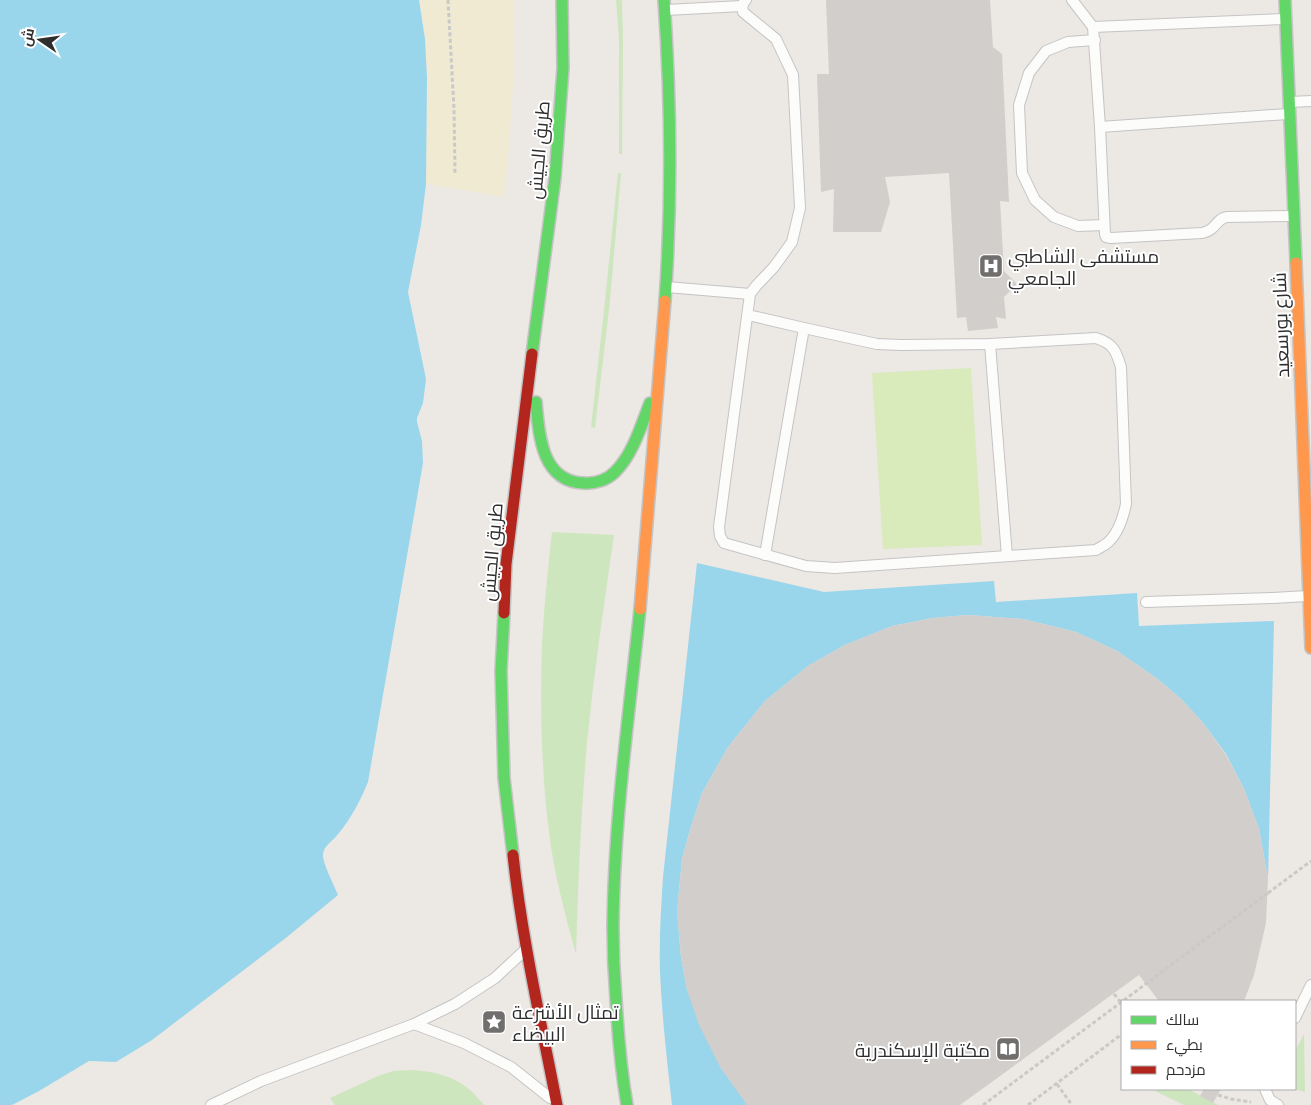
<svg xmlns="http://www.w3.org/2000/svg" width="1311" height="1105" font-family="'Exo 2',Cairo,sans-serif">
<style>
.green{fill:#cee6be}
.sand{fill:#f0ead3}
.pitch{fill:#d9eabb}
.water{fill:#99d6ec}
.building{fill:#d1cecb}
.lines{fill:none;stroke-linecap:round;stroke-linejoin:round}
.lane-casing{stroke:#c5c4c5;stroke-width:12}
.fast-casing{stroke:#c5c4c5;stroke-width:14}
.slow-casing{stroke:#c5c4c5;stroke-width:14}
.jam-casing{stroke:#c5c4c5;stroke-width:14}
.path{stroke:#c9c9c8;stroke-width:3;stroke-dasharray:4 2.5;stroke-linecap:butt}
.lane{stroke:#fcfcfb;stroke-width:10}
.fast{stroke:#63d668;stroke-width:11}
.slow{stroke:#ff974d;stroke-width:11}
.jam{stroke:#b3261e;stroke-width:11}
.path-bridge{stroke:#c9c9c8;stroke-width:3;stroke-dasharray:4 2.5;stroke-linecap:butt}
.labels{text-anchor:middle;dominant-baseline:central;stroke-width:4;stroke-linejoin:round;paint-order:stroke}
.street-label{font-size:19px;fill:#2e2e2e;stroke:#fff}
.poi-label{font-size:19px;fill:#2e2e2e;stroke:#fff;text-anchor:start}
</style>
<rect width="100%" height="100%" fill="#ece8e4"/>
<g class="green">
<path d="M616,0H622V1L623,42L622,154H619V38Z"/>
<path d="M618,173H621L610,301L595,428L591,427L605,301Z"/>
<path d="M552,532L614,535C604,604 594,673 587,742C581,813 578,883 576,954C565,914 554,874 549,832C541,769 540,705 542,642C544,606 548,569 552,532Z"/>
<path d="M1304,1034L1305,1092L1294,1089L1295,1051Z"/>
<path d="M410,1070C431,1071 453,1075 470,1090C475,1094 479,1100 484,1105H335L330,1098L378,1076L393,1071Z"/>
<path d="M1158,1089H1188L1218,1105H1184L1155,1091Z"/>
</g>
<path class="sand" d="M419,0H514C516,66 511,131 504,197L426,184L427,78L425,39Z"/>
<path class="pitch" d="M971,368L982,545L883,549L872,373Z"/>
<g class="water">
<path d="M0,0H419L425,39L427,78L426,184L421,225L408,292L426,379L423,403L417,418V422L422,441L423,463L368,782C360,801 352,817 339,833C334,840 323,846 323,855C323,864 334,885 338,895L287,937L152,1040L116,1062L89,1061L39,1091L14,1104L11,1105H0Z"/>
<path d="M697,563L824,592L994,581L996,602L1137,593L1139,626L1274,621L1268,879L1259,829L1244,789L1226,754L1203,723L1182,700L1159,680L1117,651L1076,632L1023,619L968,615L933,618L892,626L845,645L808,666L765,701L728,747L702,793L690,830L682,859L677,911L681,957L687,990L747,1105H672C667,1061 662,1017 660,972C659,940 661,908 663,877Z"/>
</g>
<g class="building">
<path d="M826,0H990L993,47L1002,54L1009,202L1000,201L1004,271L1017,284L1004,297L1006,319L996,317L998,328L968,331L966,317L957,318L949,173L885,177L890,202L881,232H833L834,189L821,192L817,74H829Z"/>
<path d="M968,615L1023,619L1076,632L1117,651L1159,680L1182,700L1203,723L1226,755L1244,789L1259,829L1268,879L1266,923L1254,975L1244,1001H1159L1139,975L960,1105H747L720,1067L699,1025L687,990L681,957L677,911L682,859L690,830L702,793L728,747L765,701L808,666L845,645L892,626L933,618Z"/>
<path d="M1204,1089H1221L1213,1103L1200,1096Z"/>
</g>
<g class="lines">
<defs>
<g id="lane">
<path d="M746,0C742,3 742,7 743,12L776,39L793,75L800,208L792,242L774,267L756,286L750,294L719,527L720,536L724,543L806,566L835,568L1096,550C1099,548 1103,546 1106,544C1118,535 1123,518 1126,504L1121,367C1116,351 1114,344 1096,338L990,344L901,345L877,344L804,328L748,315"/>
<path d="M1072,0L1093,27L1100,127L1105,234L1106,237L1111,238L1202,233C1217,230 1215,219 1227,217L1293,216"/>
<path d="M666,10L742,6"/>
<path d="M1093,27L1284,19"/>
<path d="M1095,40L1068,42L1046,51L1029,73L1019,105L1022,173L1035,200L1054,217L1078,226L1104,225"/>
<path d="M1290,102L1311,101"/>
<path d="M1100,127L1288,114"/>
<path d="M667,287L750,294"/>
<path d="M990,344L1007,556"/>
<path d="M765,555L804,328"/>
<path d="M1146,602L1273,598L1307,596"/>
<path d="M1295,1018L1311,985"/>
<path d="M414,1024L464,1043L511,1067L550,1098"/>
<path d="M1265,1089L1270,1100L1278,1105"/>
<path d="M211,1105L261,1081L414,1024L455,1004L495,978L524,951"/>
</g>
<g id="fast">
<path d="M664,0C671,100 672,201 665,301"/>
<path d="M1285,0L1296,263"/>
<path d="M532,354L555,178L563,68L562,0"/>
<path d="M536,402C539,434 541,481 583,483C595,484 607,480 615,472C633,454 641,426 650,403"/>
<path d="M504,613L501,671L504,778L513,855"/>
<path d="M627,1105C621,1070 618,1035 616,999C614,975 613,951 613,927C614,821 629,715 640,609"/>
</g>
<g id="slow">
<path d="M1296,263L1311,648"/>
<path d="M640,609L665,301"/>
</g>
<g id="jam">
<path d="M504,613L506,564L532,354"/>
<path d="M513,855C522,939 541,1022 557,1105"/>
</g>
</defs>
<use href="#lane" class="lane-casing"/>
<use href="#fast" class="fast-casing"/>
<use href="#slow" class="slow-casing"/>
<use href="#jam" class="jam-casing"/>
<g class="path">
<path d="M448,0L454,109L455,173"/>
<path d="M1268,893L1311,861"/>
<path d="M1114,994L1122,1004"/>
<path d="M1057,1084L1072,1105"/>
<path d="M1203,1089H1204"/>
<path d="M1218,1095L1231,1099L1251,1102"/>
<path d="M1028,1105L1122,1034"/>
</g>
<use href="#lane" class="lane"/>
<use href="#fast" class="fast"/>
<use href="#slow" class="slow"/>
<use href="#jam" class="jam"/>
<path class="path-bridge" d="M983,1105L1268,893"/>
</g>
<defs>
<symbol id="hospital-square" viewBox="-11 -11 22 22"><rect x="-9" y="-9" width="18" height="18" rx="4" fill="#706f6e" stroke="#fff"/><path d="M-5-5h3v3.5h4V-5h3V5h-3V1.5h-4V5h-3Z" fill="#fff"/></symbol>
<symbol id="sight-square" viewBox="-11 -11 22 22"><rect x="-9" y="-9" width="18" height="18" rx="4" fill="#706f6e" stroke="#fff"/><path d="M0-6L1.8-2.2L6-1.7L2.9 1.2L3.7 5.4L0 3.3L-3.7 5.4L-2.9 1.2L-6-1.7L-1.8-2.2Z" fill="#fff"/></symbol>
<symbol id="library-square" viewBox="-11 -11 22 22"><rect x="-9" y="-9" width="18" height="18" rx="4" fill="#706f6e" stroke="#fff"/><path d="M-6-4Q-3-5.5-.7-3.5V5Q-3 3-6 4ZM6-4Q3-5.5 .7-3.5V5Q3 3 6 4Z" fill="#fff"/></symbol>
</defs>
<g fill-rule="evenodd">
<use href="#hospital-square" x="977" y="252" width="28" height="28"/>
<use href="#sight-square" x="480" y="1008" width="28" height="28"/>
<use href="#library-square" x="994" y="1035" width="28" height="28"/>
</g>
<g class="labels">
<g class="street-label">
<text transform="translate(538 150) rotate(-85)">طريق الجيش</text>
<text transform="translate(1280 325) rotate(-92)">شارع بورسعيد</text>
<text transform="translate(491 552) rotate(-85)">طريق الجيش</text>
</g>
<g class="poi-label">
<text x="1008" y="255">مستشفى الشاطبي<tspan x="1008" dy="22">الجامعي</tspan></text>
<text x="512" y="1011">تمثال الأشرعة<tspan x="512" dy="22">البيضاء</tspan></text>
<text x="990" y="1049" text-anchor="end">مكتبة الإسكندرية</text>
</g>
</g>
<rect x="1121" y="1000" width="175" height="90" fill="#ffffff" stroke="#ababab"/>
<rect x="1131" y="1016" width="25" height="8" fill="#63d668" stroke="#ababab"/>
<text x="1166" y="1025" font-size="15" fill="#2e2e2e">سالك</text>
<rect x="1131" y="1041" width="25" height="8" fill="#ff974d" stroke="#ababab"/>
<text x="1166" y="1050" font-size="15" fill="#2e2e2e">بطيء</text>
<rect x="1131" y="1066" width="25" height="8" fill="#b3261e" stroke="#ababab"/>
<text x="1166" y="1075" font-size="15" fill="#2e2e2e">مزدحم</text>
<g transform="translate(40 40) rotate(283)" stroke="#ffffff" stroke-width="4" paint-order="stroke">
<path d="M0-4L9 19L0 12L-9 19Z" fill="#2e2e2e"/>
<text y="-8" font-size="14" font-weight="bold" text-anchor="middle" fill="#2e2e2e">ش</text>
</g>
</svg>
